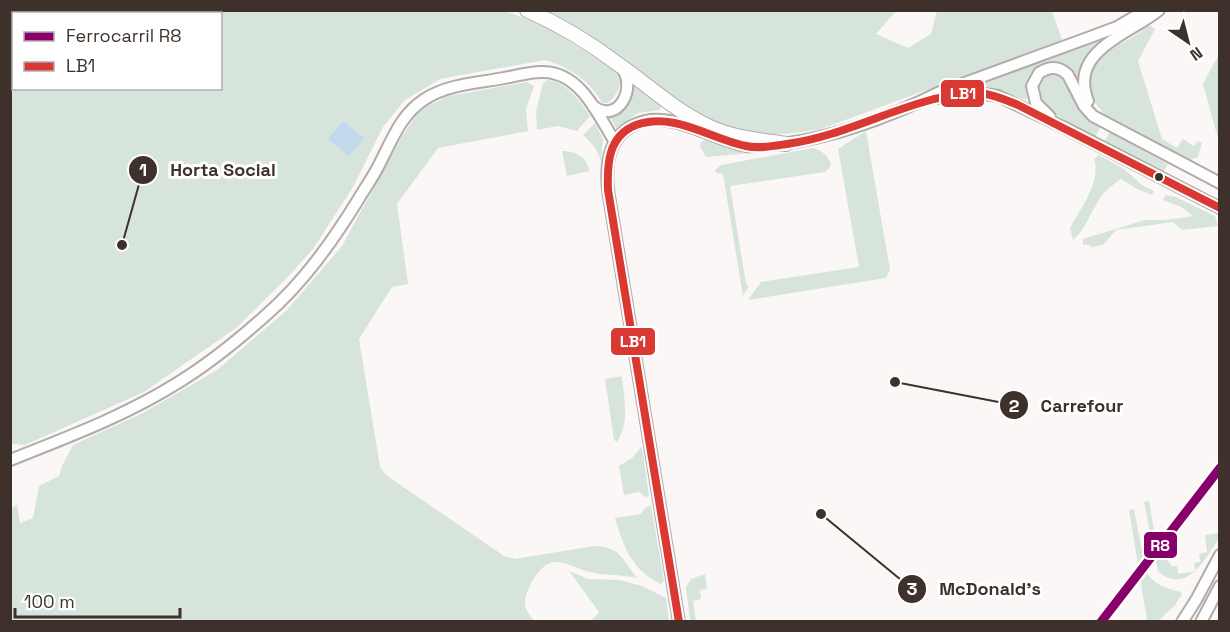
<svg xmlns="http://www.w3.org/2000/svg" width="1230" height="632" font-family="'Space Grotesk',sans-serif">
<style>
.green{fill:#d6e4db;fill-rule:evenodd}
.water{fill:#c0d9ec}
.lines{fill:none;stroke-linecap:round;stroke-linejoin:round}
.minor-casing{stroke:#b2aba7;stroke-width:14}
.tertiary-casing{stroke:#b2aba7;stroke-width:16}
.minor{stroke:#fefefe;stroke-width:10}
.tertiary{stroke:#fefefe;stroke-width:14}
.bus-1-casing{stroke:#fff;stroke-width:12}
.bus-1{stroke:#da3832;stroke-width:8}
.rail-1-casing{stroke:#fff;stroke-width:14}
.rail-1{stroke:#88006a;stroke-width:9}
.bus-dot{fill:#3e302a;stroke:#fff;stroke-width:2}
.leader{fill:none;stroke:#3e302a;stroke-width:2}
.callout-dot{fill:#3e302a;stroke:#fff;stroke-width:2}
.mark-label{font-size:18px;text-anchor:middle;font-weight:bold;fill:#fff}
.callout-label{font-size:18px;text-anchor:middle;font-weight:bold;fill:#3e302a;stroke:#fff;stroke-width:6;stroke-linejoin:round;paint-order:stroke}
.line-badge{stroke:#fff;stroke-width:2}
.badge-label{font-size:16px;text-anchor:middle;font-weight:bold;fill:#fff}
</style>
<rect width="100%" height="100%" fill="#fbf7f6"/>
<g class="green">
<path d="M11,11H505L541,24L621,74C621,87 618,94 608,103H602C590,81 570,67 545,60L440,79L405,100L383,127L353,187L313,249L285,280L236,328L144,392L25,445L11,444ZM14,14H220V88H14Z"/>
<path d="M545,11H896L876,34L908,48L931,34L937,11H1052L1062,40L821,129C795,133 769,138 744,131C669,112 616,40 545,11Z"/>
<path d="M1149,25L1155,29L1138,61L1162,139L1177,148L1183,139L1194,146L1198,141L1202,143L1198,157L1190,160L1106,116C1097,107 1092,99 1091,87C1086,57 1108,51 1129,39C1136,35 1142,30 1149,25Z"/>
<path d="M1101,40L1102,43C1089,52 1081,63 1078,78C1066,61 1035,55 1028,80C1026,86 1027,94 1027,100L983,87L985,82Z"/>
<path d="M1219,56V142L1203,84L1214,63Z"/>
<path d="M1052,74L1062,76L1067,81L1084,116L1100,128L1095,138C1078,129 1010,94 1052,74Z"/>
<path d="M547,80C567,82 580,101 590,116L577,131L558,126L537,130L536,112L543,83Z"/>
<path d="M633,80L661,105L660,110L638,113L616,128L609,115C624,107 635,98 633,80Z"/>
<path d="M527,82L534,86L526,109L528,131L438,148L397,204L408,284L392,287L359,339L380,467L386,475L504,556L515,559L594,546C621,547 622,559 637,578C620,574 602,576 586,571C575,568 567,562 555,562C540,562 524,591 525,605C526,610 531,617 534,621H11V508L17,505L20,523L33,518L39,486L59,476L62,466L73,445L143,413L217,370L287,310L342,246L402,136L418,113L428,106L449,96Z"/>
<path d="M595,123L603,139L601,161L595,147L583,135Z"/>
<path d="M866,131L890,270L886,278L748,300L761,282L859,267L838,149Z"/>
<path d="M1110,132L1168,164L1163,172L1104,142Z"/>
<path d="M704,140L751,153L706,157L700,147L701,142Z"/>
<path d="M813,148C822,150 830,157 831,166L825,172L730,186L746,284L749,286L743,296L723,174L716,173L715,170L721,165Z"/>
<path d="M562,151C576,151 587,157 589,171L567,176Z"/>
<path d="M1099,155L1124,169L1143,186L1154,191L1152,195L1137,189L1121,179C1112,185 1102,193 1097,203C1089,216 1085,230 1073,240L1070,228C1080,209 1102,181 1094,159Z"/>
<path d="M1165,195L1176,197L1215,216L1218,226L1182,230L1173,222L1116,230L1103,245L1091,247L1090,245H1083V239L1145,220H1166L1193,216L1181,207L1163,200Z"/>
<path d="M622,376C624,398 630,423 617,442L614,440L605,379Z"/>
<path d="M642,446L649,496L645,497L639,492L624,495L619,466L632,458Z"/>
<path d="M1149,501L1159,560H1167L1172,566H1177L1178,574L1195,571L1194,563L1200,562L1199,554L1207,552L1205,535L1219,533V538C1205,559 1187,596 1158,571L1144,502Z"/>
<path d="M651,505L664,580L661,584C632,570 624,548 615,518L641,514L645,508Z"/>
<path d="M1134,509L1146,571C1154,585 1165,588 1181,592L1182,594L1175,605L1158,621H1140L1147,620L1129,510Z"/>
<path d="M569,571L588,579L619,580L642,586L666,598L669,621H591L599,612Z"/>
<path d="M705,574L707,589L700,590L701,599L693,601L696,621H690L686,587L691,579Z"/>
</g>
<path class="water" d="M343,121L364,138L349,156L328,139Z"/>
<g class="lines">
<defs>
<g id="minor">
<path d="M939,98L961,93H977L998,96L1063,127L1220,208"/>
<path d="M1088,101C1068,51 1128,35 1159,10"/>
<path d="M593,106C618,125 637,88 622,68"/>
<path d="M1050,117L1036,103L1032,86L1039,73C1050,66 1059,66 1068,75L1084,106L1093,116L1220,183"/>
<path d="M10,460C68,437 127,415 179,382C210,363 238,340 265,316C303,283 332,242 358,200C365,188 373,177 379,165C392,140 401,114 425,99C448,84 478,83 504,78C517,76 531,71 544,72C581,73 598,115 615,142"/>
<path d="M679,622L608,190C605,159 610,130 645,121C677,114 716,141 747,146C754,147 763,145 770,145C825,141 890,117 940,92L1093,36L1117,27L1146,10"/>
<path d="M1182,622L1196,600L1220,555"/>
<path d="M1201,622L1220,586"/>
</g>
<path id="tertiary" d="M527,10C561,25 593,45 622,67C651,88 677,112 710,127C734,138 760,140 786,144"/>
</defs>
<use href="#minor" class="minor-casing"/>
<use href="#tertiary" class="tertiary-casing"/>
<use href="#minor" class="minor"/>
<use href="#tertiary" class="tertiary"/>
<defs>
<path id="bus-1" d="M679,622L608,190C607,164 608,136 636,125C674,111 710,139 746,146C759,149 774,146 787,144C838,137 884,112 934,99C949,96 964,92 979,93C993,94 1006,100 1018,105L1220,208"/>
</defs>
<use href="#bus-1" class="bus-1-casing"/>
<use href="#bus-1" class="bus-1"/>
<defs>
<path id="rail-1" d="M1101,622L1220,468"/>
</defs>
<use href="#rail-1" class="rail-1-casing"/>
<use href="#rail-1" class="rail-1"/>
</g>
<circle class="bus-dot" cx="1159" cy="177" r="5"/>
<path class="leader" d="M122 245L143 170M895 382L1014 405M821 514L912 589"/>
<g class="callout-dot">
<circle cx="122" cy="245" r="6"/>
<circle cx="895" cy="382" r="6"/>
<circle cx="821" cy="514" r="6"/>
<circle cx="143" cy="170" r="15"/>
<circle cx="1014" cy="405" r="15"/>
<circle cx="912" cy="589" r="15"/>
</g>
<g class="mark-label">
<text x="143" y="176">1</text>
<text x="1014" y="412">2</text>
<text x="912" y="595">3</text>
</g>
<g class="callout-label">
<text x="223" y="176">Horta Social</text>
<text x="1082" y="412">Carrefour</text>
<text x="990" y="595">McDonald's</text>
</g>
<g class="line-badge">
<rect x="940" y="79" width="45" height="29" rx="6" fill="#da3832"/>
<rect x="610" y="327" width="46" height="29" rx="6" fill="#da3832"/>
<rect x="1143" y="531" width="35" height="28" rx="6" fill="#88006a"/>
</g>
<g class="badge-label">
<text x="963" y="99">LB1</text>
<text x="633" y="347">LB1</text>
<text x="1160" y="551">R8</text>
</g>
<rect width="1230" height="632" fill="none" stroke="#3e302a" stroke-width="24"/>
<rect x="12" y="12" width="210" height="78" fill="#ffffff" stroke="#b2acaa" stroke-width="1.5"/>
<rect x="24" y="32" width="30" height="9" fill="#88006a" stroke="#b2acaa" stroke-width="1.5"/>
<text x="66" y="42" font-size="18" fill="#3e302a">Ferrocarril R8</text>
<rect x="24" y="62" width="30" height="9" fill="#da3832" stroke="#b2acaa" stroke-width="1.5"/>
<text x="66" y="72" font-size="18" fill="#3e302a">LB1</text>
<g transform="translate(1188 42) rotate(145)" stroke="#ffffff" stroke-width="4.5" paint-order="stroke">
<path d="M0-4.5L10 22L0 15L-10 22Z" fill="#3e302a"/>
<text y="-9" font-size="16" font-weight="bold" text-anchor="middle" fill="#3e302a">N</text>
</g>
<path d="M15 608v9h165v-9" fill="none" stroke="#3e302a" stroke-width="3"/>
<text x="24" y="608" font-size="18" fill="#3e302a" stroke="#ffffff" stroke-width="4.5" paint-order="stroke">100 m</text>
</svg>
